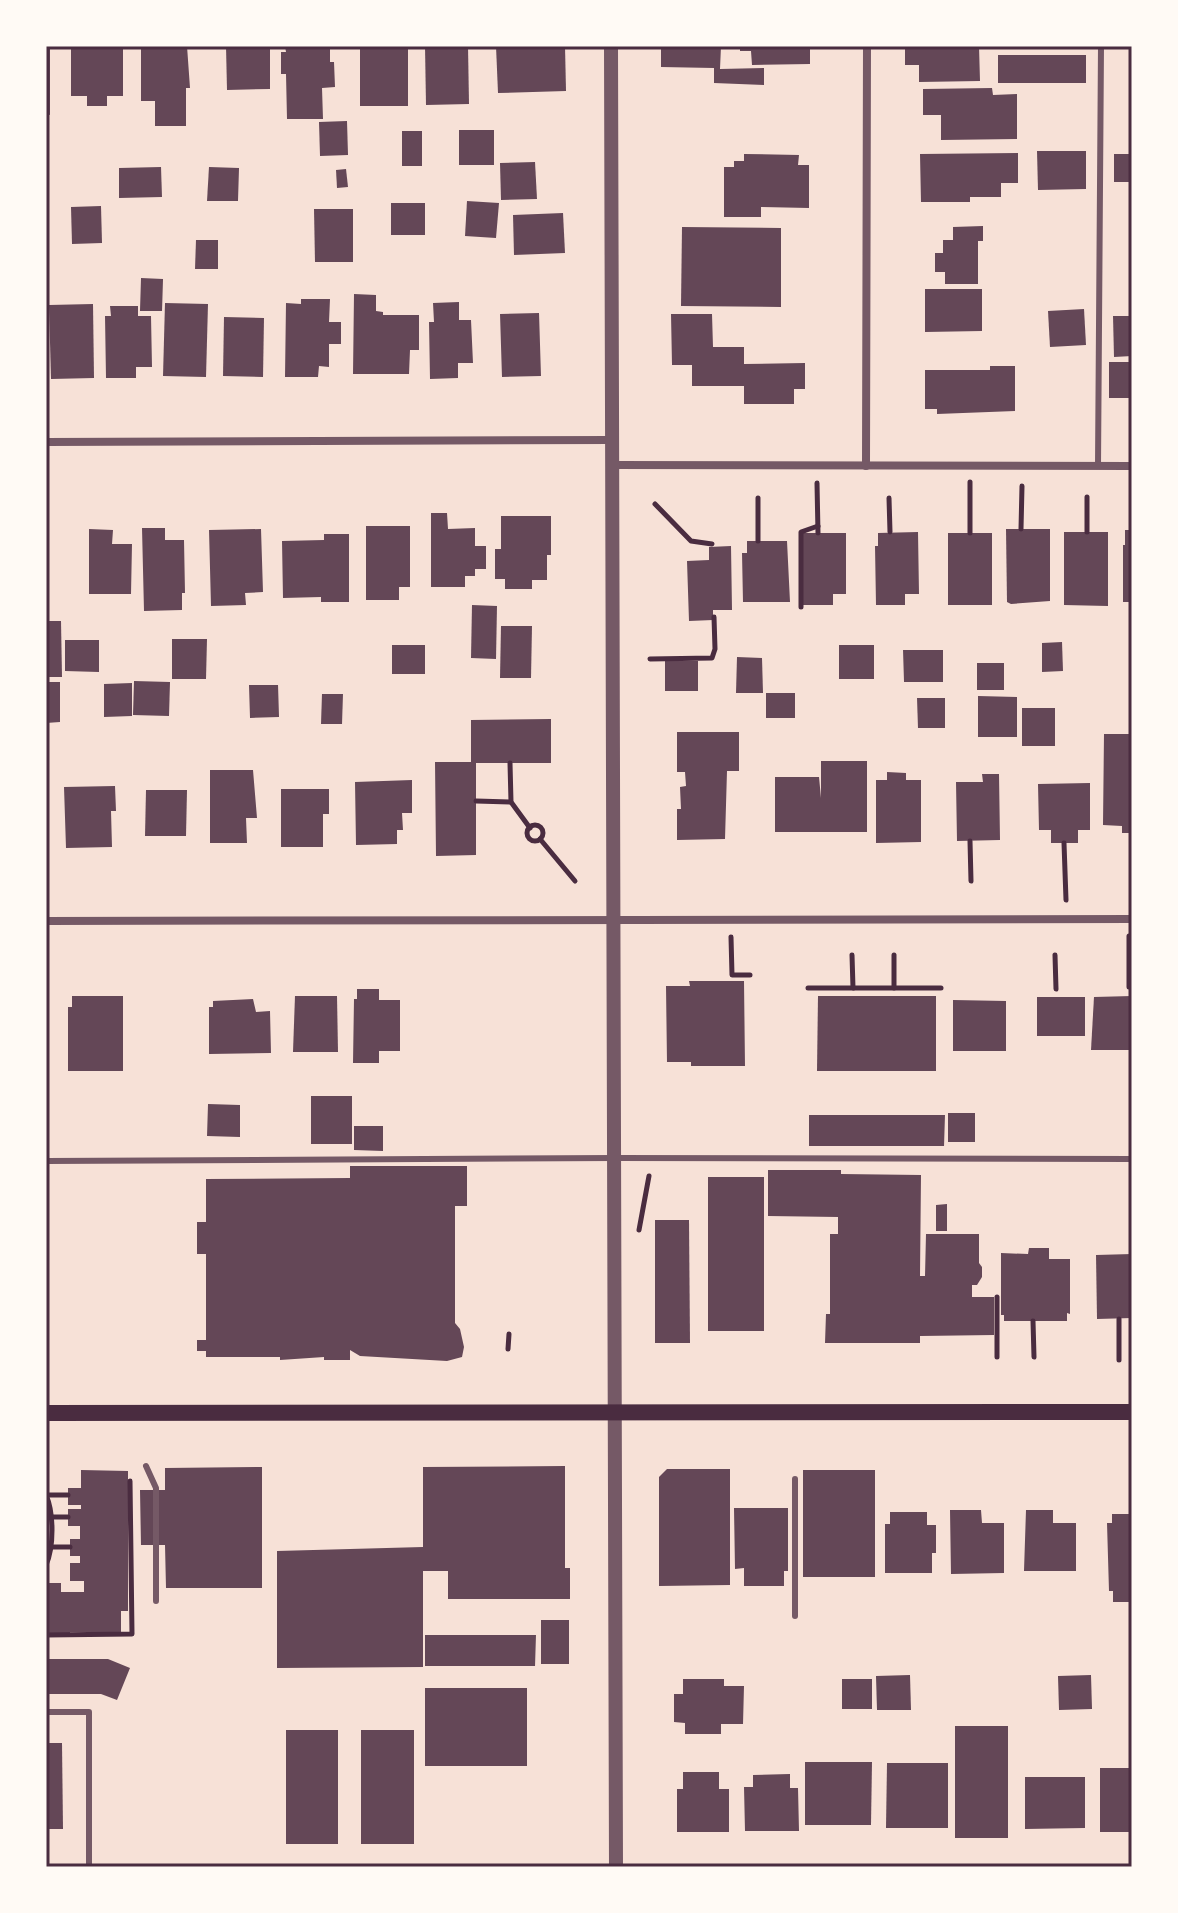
<svg xmlns="http://www.w3.org/2000/svg" width="1178" height="1913" font-family="'Asap Condensed',sans-serif">
<style>
.building{fill:#644757}
.lines{fill:none;stroke-linecap:round;stroke-linejoin:round}
.path{stroke:#4a2c40;stroke-width:5}
.service{stroke:#755966;stroke-width:6}
.minor{stroke:#755966;stroke-width:8}
.tertiary{stroke:#755966;stroke-width:14}
.secondary{stroke:#4a2c40;stroke-width:16}
.neatline{fill:none;stroke:#4a2c40;stroke-width:3}
</style>
<rect width="100%" height="100%" fill="#f7e1d7"/>
<g class="building">
<path d="M46,46H50V115L46,114Z"/>
<path d="M71,46H123V96H107V106H87V96H71Z"/>
<path d="M141,46H187L190,88H186V126H155V101H141Z"/>
<path d="M226,46H270V89L227,90Z"/>
<path d="M285,46H330V62H334L335,87L322,88L323,119H287L286,74H281V52H286Z"/>
<rect x="360" y="46" width="48" height="60"/>
<path d="M425,46H468L469,104L426,105Z"/>
<path d="M496,46H565L566,91L498,93Z"/>
<path d="M661,46H721L720,69L764,68V85L714,83V68L661,67Z"/>
<path d="M740,46H810V64L752,65L751,51H740Z"/>
<path d="M905,46H979L980,81L919,82V65H905Z"/>
<rect x="998" y="55" width="88" height="28"/>
<path d="M992,88L993,95L1017,94V139L941,140V115H923V89Z"/>
<path d="M347,121L348,155L320,156L319,122Z"/>
<rect x="459" y="130" width="35" height="35"/>
<rect x="402" y="131" width="20" height="35"/>
<path d="M1037,151H1086V189L1038,190Z"/>
<path d="M1018,153V183H1001V197H970V202H921L920,154Z"/>
<path d="M744,154L799,155L798,165H809V208L761,207V217H724V167H734V161H744Z"/>
<rect x="1114" y="154" width="18" height="28"/>
<path d="M535,162L537,199L501,200L500,163Z"/>
<path d="M161,167L162,197L119,198V168Z"/>
<path d="M209,167L239,168L238,201H207Z"/>
<path d="M346,169L348,187L337,188L336,170Z"/>
<path d="M467,201L499,203L496,238L465,236Z"/>
<rect x="391" y="203" width="34" height="32"/>
<path d="M101,206L102,243L72,244L71,207Z"/>
<path d="M314,209H353V262H315Z"/>
<path d="M563,213L565,253L514,255L513,215Z"/>
<path d="M983,226V241H978V284H945V272H935V253H943V240H953V227Z"/>
<path d="M682,227L781,228V307L681,306Z"/>
<path d="M196,240H218V269H195Z"/>
<path d="M141,278L163,279L162,311H140Z"/>
<path d="M925,289H982V331L925,332Z"/>
<path d="M354,294L376,295V311L383,312V315H419V350H410L409,374H353Z"/>
<path d="M301,299H330L329,322H341V344H329V367L319,366L318,377H285L286,303L301,304Z"/>
<path d="M459,302V320H471L473,363H458V378L430,379L429,322H434L433,303Z"/>
<path d="M165,303L208,304L206,377L163,376Z"/>
<path d="M93,304L94,378L51,379L49,305Z"/>
<path d="M110,306H138V316H151L152,367H136V378H106L105,316H111Z"/>
<path d="M1084,309L1086,345L1050,347L1048,311Z"/>
<path d="M539,313L541,376L502,377L500,314Z"/>
<path d="M671,314H712L713,347H744V364L805,363V389H794V404H744V386H692V365H672Z"/>
<path d="M1113,316H1132V356L1114,357Z"/>
<path d="M224,317L264,318L263,377L223,376Z"/>
<rect x="1109" y="362" width="23" height="36"/>
<path d="M990,366H1015V411L937,414V409H925V370H990Z"/>
<path d="M431,513H447L448,529L475,528V546H486V569H475V576H465V587H431Z"/>
<path d="M501,516H551V555H547V580H532V589H505V579H495V549H501Z"/>
<path d="M366,526H410V587H399V600H366Z"/>
<path d="M142,528H165V540H184L185,593H182V610L144,611Z"/>
<path d="M89,529L113,530L112,544H132L131,594H89Z"/>
<path d="M261,529L263,592L245,593L246,605L211,606L209,530Z"/>
<path d="M1006,529H1050V601L1011,604L1007,602Z"/>
<path d="M1125,530H1132V602H1123V545H1125Z"/>
<path d="M918,532L919,594H905V605H876L875,546H878V533Z"/>
<path d="M1064,532H1108V606L1064,605Z"/>
<path d="M803,533H846V594H833V605H803Z"/>
<rect x="948" y="533" width="44" height="72"/>
<path d="M324,534H349V602H321V597L283,598L282,541L324,540Z"/>
<path d="M747,541H787L790,602H743L742,553H747Z"/>
<path d="M731,546L732,610H713V620L689,621L687,561L709,560V547Z"/>
<path d="M472,605L497,606L496,659L471,658Z"/>
<path d="M46,621H61L62,677H46Z"/>
<path d="M501,626H532L531,678H500Z"/>
<path d="M172,639H207L206,679H172Z"/>
<path d="M65,640H99V672L65,671Z"/>
<path d="M1062,642L1063,671L1042,672V643Z"/>
<rect x="392" y="645" width="33" height="29"/>
<rect x="839" y="645" width="35" height="34"/>
<path d="M903,650H943V682H904Z"/>
<path d="M737,657L762,658L763,693H736Z"/>
<rect x="665" y="661" width="33" height="30"/>
<rect x="977" y="663" width="27" height="27"/>
<path d="M134,681L170,682L169,716L133,715Z"/>
<path d="M46,682H60V722L46,723Z"/>
<path d="M132,683V716L104,717V684Z"/>
<path d="M249,685H278L279,717L250,718Z"/>
<rect x="766" y="693" width="29" height="25"/>
<path d="M322,694H343L342,724H321Z"/>
<path d="M978,696L1017,697V737H978Z"/>
<path d="M917,698H945V728H918Z"/>
<rect x="1022" y="708" width="33" height="38"/>
<path d="M551,719V763H476V855L436,856L435,762H471V720Z"/>
<path d="M677,732H739V771H727L725,839L677,840V809H681L680,787L686,786L685,772H677Z"/>
<path d="M1104,734H1132V833H1122V826L1103,825Z"/>
<path d="M821,761H867V832H775V777H819L821,798Z"/>
<path d="M210,770H253L257,818H246L247,843H210Z"/>
<path d="M887,772L906,773V780H921V842L876,843V780H887Z"/>
<path d="M982,774H999L1000,840L957,841L956,782H983Z"/>
<path d="M412,780V813H402L403,830H397V844L356,845L355,782Z"/>
<path d="M1090,783V830H1078V843H1051V830H1039L1038,784Z"/>
<path d="M115,786L116,811H111L112,847L66,848L64,787Z"/>
<path d="M281,789H329V814H323V847H281Z"/>
<path d="M146,790H187L186,836H145Z"/>
<path d="M689,981H744L745,1066H691V1062H667L666,986H690Z"/>
<path d="M357,989H379V1000H400V1051H379V1063H353L354,999H357Z"/>
<path d="M72,996H123V1071H68V1007H72Z"/>
<path d="M295,996H337L338,1052H293Z"/>
<path d="M818,996H936V1071H817Z"/>
<path d="M1132,996V1050H1091L1094,997Z"/>
<rect x="1037" y="997" width="48" height="39"/>
<path d="M253,999L256,1012L270,1011L271,1053L209,1054V1007H213V1001Z"/>
<path d="M953,1000L1006,1001V1051H953Z"/>
<rect x="311" y="1096" width="41" height="48"/>
<path d="M208,1104L240,1105V1137L207,1136Z"/>
<rect x="948" y="1113" width="27" height="29"/>
<path d="M809,1115H945L944,1146H809Z"/>
<path d="M354,1126H383V1151L354,1150Z"/>
<path d="M350,1166H467V1206H455V1323L460,1329L464,1347L462,1357L447,1361L360,1356L350,1350V1360H324V1357L280,1360V1357H206V1351H197V1340H206V1254H197V1222H206V1179L350,1178Z"/>
<path d="M768,1170H841V1174L921,1175L920,1276H925L926,1234H979V1263L982,1267V1277L977,1285H972V1297H994V1335L920,1336V1343H825L826,1314H830V1234H838V1217L768,1216Z"/>
<rect x="708" y="1177" width="56" height="154"/>
<path d="M947,1204V1231H936V1205Z"/>
<path d="M655,1220H689L690,1343H655Z"/>
<path d="M1029,1248H1049V1259H1070V1314L1067,1313V1321H1004V1315H1001V1253L1028,1254Z"/>
<path d="M1132,1254V1318L1097,1319L1096,1255Z"/>
<path d="M565,1466V1568H570V1599H448V1571H423V1667L277,1668V1551L423,1547V1467Z"/>
<path d="M262,1467V1588H166L165,1545H141L140,1490H165V1468Z"/>
<path d="M667,1469H730V1585L659,1586V1477Z"/>
<path d="M81,1470L128,1471V1611H121V1632H70V1636H46V1583H61V1592H84V1581H70V1563H80V1556H70V1539H80V1526H68V1509H81V1505H68V1488H81Z"/>
<rect x="803" y="1470" width="72" height="107"/>
<path d="M734,1508H788V1571H784V1586H744V1568L735,1569Z"/>
<path d="M950,1510H981L982,1523H1004V1573L951,1574Z"/>
<path d="M1026,1510H1053V1523H1076V1571H1024Z"/>
<path d="M890,1512H927V1525H936V1553H932V1573H885V1524H890Z"/>
<path d="M1112,1514H1132V1602H1113V1591H1109L1107,1523H1112Z"/>
<rect x="541" y="1620" width="28" height="44"/>
<path d="M425,1635H536L535,1666H425Z"/>
<path d="M46,1659H108L130,1668L117,1700L101,1694H46Z"/>
<path d="M910,1675L911,1710H877L876,1676Z"/>
<path d="M1091,1675L1092,1709L1059,1710L1058,1676Z"/>
<path d="M683,1679H724V1686H744L743,1724H721V1734H685V1723L674,1722V1694H683Z"/>
<rect x="842" y="1679" width="30" height="30"/>
<rect x="425" y="1688" width="102" height="78"/>
<rect x="955" y="1726" width="53" height="112"/>
<rect x="286" y="1730" width="52" height="114"/>
<rect x="361" y="1730" width="53" height="114"/>
<path d="M46,1743H62L63,1829H46Z"/>
<path d="M805,1762H872L871,1825H805Z"/>
<path d="M887,1763H948V1828H886Z"/>
<rect x="1100" y="1768" width="32" height="64"/>
<path d="M683,1772H719V1789H729V1832H677V1789H683Z"/>
<path d="M790,1774V1788H798L799,1831H745L744,1787H753V1775Z"/>
<path d="M1025,1777H1085V1828L1025,1829Z"/>
</g>
<g class="lines">
<g class="path">
<path d="M817,483L818,533"/>
<path d="M1087,497V532"/>
<path d="M889,498L890,532"/>
<path d="M655,504L691,541L712,544"/>
<path d="M1021,529L1022,486"/>
<path d="M970,533V482"/>
<path d="M758,541V498"/>
<path d="M801,607V532L818,526"/>
<path d="M650,659L712,658L715,649L714,617"/>
<path d="M510,763L511,802L530,828"/>
<path d="M476,801L511,802"/>
<circle cx="535" cy="833" r="8"/>
<path d="M540,839L575,881"/>
<path d="M970,841L971,881"/>
<path d="M1064,843L1066,900"/>
<path d="M1129,936V987"/>
<path d="M731,937L732,975H750"/>
<path d="M852,955L853,988"/>
<path d="M894,955V988"/>
<path d="M1055,955L1056,989"/>
<path d="M808,988H941"/>
<path d="M639,1230L649,1176"/>
<path d="M997,1297V1357"/>
<path d="M1119,1319V1360"/>
<path d="M1033,1321L1034,1357"/>
<path d="M508,1349L509,1334"/>
<path d="M46,1495C54,1513 54,1547 46,1565"/>
<path d="M46,1495H68"/>
<path d="M50,1517H68"/>
<path d="M50,1547H70"/>
<path d="M46,1635L132,1634L130,1481"/>
</g>
<g class="service">
<path d="M1098,466L1101,46"/>
<path d="M46,1161L615,1158L1132,1159"/>
<path d="M146,1466L156,1488V1601"/>
<path d="M795,1616V1479"/>
<path d="M46,1712H89V1867"/>
</g>
<g class="minor">
<path d="M46,442L612,440"/>
<path d="M612,465L1132,466"/>
<path d="M866,466L867,46"/>
<path d="M46,921L1132,919"/>
</g>
<path class="tertiary" d="M611,46L616,1867"/>
<path class="secondary" d="M46,1413L1132,1412"/>
</g>
<rect width="1178" height="1913" fill="none" stroke="#fffaf5" stroke-width="96"/>
<rect x="48" y="48" width="1082" height="1817" class="neatline"/>
</svg>
